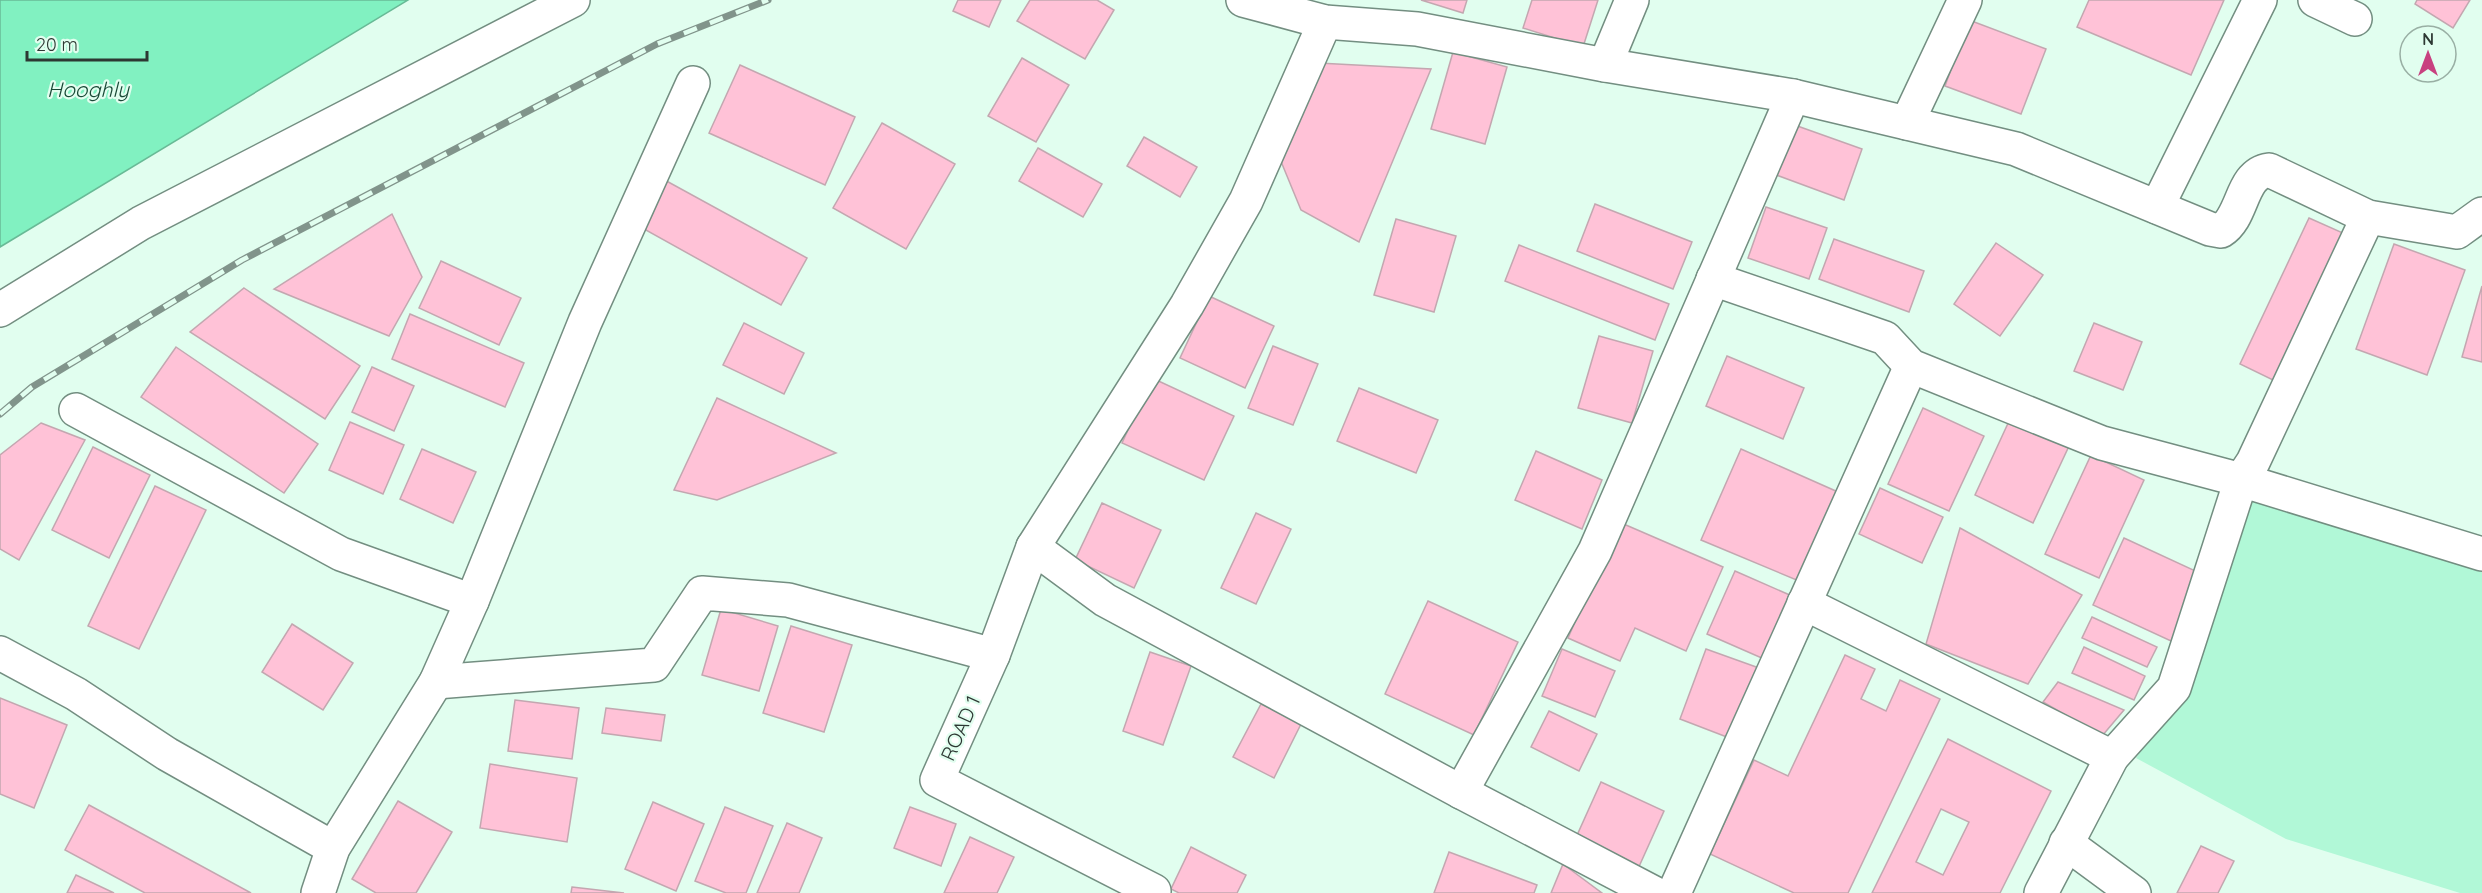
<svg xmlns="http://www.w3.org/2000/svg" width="2482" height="893" font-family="Quicksand,sans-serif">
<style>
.green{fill:#b1f8d7}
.water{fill:#81f1c1;stroke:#68ba96;stroke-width:1.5}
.building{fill:#ffc2d7;stroke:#c3a7b0;stroke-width:1.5;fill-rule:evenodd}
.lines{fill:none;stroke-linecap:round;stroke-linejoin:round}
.minor-casing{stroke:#738e81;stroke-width:36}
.major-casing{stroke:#738e81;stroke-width:36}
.minor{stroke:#fff;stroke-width:33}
.major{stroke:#fff;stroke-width:33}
.rail-casing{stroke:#81948b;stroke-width:7}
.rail{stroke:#e1feef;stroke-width:4.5;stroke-dasharray:14;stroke-linecap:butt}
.labels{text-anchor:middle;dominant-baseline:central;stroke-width:4.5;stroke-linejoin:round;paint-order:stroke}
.street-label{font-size:20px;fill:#2d3833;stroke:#e1feef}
.water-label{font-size:21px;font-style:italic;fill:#194936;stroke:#e1feef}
</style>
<rect width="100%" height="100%" fill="#e1feef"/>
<path class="green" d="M2247,492L2482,572V893H2460L2286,839L2136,758L2198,666Z"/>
<path class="water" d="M0,0H408L0,247Z"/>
<g class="building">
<path d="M958,0H1001L989,27L953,11Z"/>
<path d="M1030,0H1097L1114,10L1085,59L1017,21Z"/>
<path d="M1421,0H1467L1463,13Z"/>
<path d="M1532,0H1598L1583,47L1523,28Z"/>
<path d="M2089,0H2224L2191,75L2077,27Z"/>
<path d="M2417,0H2470L2453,28L2415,4Z"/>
<path d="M1969,20L2046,49L2021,114L1945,86Z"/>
<path d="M1453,52L1507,67L1485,144L1431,129Z"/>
<path d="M1022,58L1069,85L1036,142L988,116Z"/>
<path d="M1318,63L1431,69L1359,242L1301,210L1280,159Z"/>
<path d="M740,65L855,117L825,185L709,133Z"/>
<path d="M882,123L955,164L906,249L833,208Z"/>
<path d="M1789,123L1862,149L1844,200L1771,173Z"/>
<path d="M1144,137L1197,167L1180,197L1127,166Z"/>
<path d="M1038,148L1102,184L1083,217L1019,181Z"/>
<path d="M661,178L807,258L781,305L635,224Z"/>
<path d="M1595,204L1692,242L1673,289L1577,251Z"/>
<path d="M1766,207L1827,228L1809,279L1748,258Z"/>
<path d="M392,214L422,277L389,336L274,289Z"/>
<path d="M2309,218L2343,233L2273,380L2240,364Z"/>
<path d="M1396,219L1456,236L1434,312L1374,295Z"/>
<path d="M1834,239L1924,271L1909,312L1819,279Z"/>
<path d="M1996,243L2043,275L2000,336L1954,304Z"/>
<path d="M2394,244L2465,270L2427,375L2356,349Z"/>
<path d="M1519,245L1669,304L1655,340L1505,281Z"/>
<path d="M441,261L521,298L499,345L419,308Z"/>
<path d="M2482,286V362L2462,357Z"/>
<path d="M244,288L360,366L325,419L190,332Z"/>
<path d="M1209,296L1274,326L1245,388L1180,358Z"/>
<path d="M410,314L524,363L505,407L392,359Z"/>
<path d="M744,323L804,353L784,394L723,365Z"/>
<path d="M2094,323L2142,342L2123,390L2074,371Z"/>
<path d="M1599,336L1653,351L1632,423L1578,408Z"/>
<path d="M1273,346L1318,364L1293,425L1248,408Z"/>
<path d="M176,347L318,444L284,493L141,397Z"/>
<path d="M1727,356L1804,388L1783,439L1706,406Z"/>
<path d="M372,367L414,386L394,431L352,412Z"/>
<path d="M1152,378L1234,416L1204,480L1122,443Z"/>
<path d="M1359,388L1438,420L1416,473L1337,441Z"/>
<path d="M717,398L836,453L717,500L674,490Z"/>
<path d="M1923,408L1984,436L1949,511L1888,484Z"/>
<path d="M2010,419L2069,446L2033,523L1975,495Z"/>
<path d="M350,422L404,445L383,494L329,470Z"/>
<path d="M41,423L85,440L19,560L0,549V455Z"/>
<path d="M93,447L150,475L109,558L52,530Z"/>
<path d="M422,449L476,472L453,523L400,499Z"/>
<path d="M1741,449L1838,492L1799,581L1701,540Z"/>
<path d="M1536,451L1602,480L1582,529L1515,500Z"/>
<path d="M2091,455L2144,480L2099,578L2045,554Z"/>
<path d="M155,486L206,510L139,649L88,626Z"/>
<path d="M1880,488L1943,517L1922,563L1859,534Z"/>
<path d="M1102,503L1161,530L1134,588L1075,560Z"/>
<path d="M1256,513L1291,529L1256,604L1221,588Z"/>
<path d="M1619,522L1723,567L1686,651L1635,628L1620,661L1568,638Z"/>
<path d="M1960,528L2082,595L2028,684L1926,644Z"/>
<path d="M2124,538L2202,574L2171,641L2093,605Z"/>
<path d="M1735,571L1792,596L1764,659L1707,634Z"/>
<path d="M1428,601L1518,642L1474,735L1385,694Z"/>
<path d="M721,609L778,626L759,691L702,675Z"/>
<path d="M2092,617L2157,647L2147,667L2082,638Z"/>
<path d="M292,624L353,663L323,710L262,672Z"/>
<path d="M791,626L852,645L824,732L763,713Z"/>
<path d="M2084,647L2145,676L2134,700L2072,673Z"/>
<path d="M1562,649L1615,671L1595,717L1542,696Z"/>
<path d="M1706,649L1759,668L1732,739L1680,719Z"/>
<path d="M1150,652L1191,666L1163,745L1123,731Z"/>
<path d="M1845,655L1875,669L1861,699L1886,711L1900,680L1940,699L1848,893H1794L1710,854L1754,760L1788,776Z"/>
<path d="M2058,682L2124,710L2102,736L2043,702Z"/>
<path d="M0,698L67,725L34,808L0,794Z"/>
<path d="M515,700L579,708L572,759L508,751Z"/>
<path d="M1261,704L1301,724L1274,778L1233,757Z"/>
<path d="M606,708L665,715L661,741L602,733Z"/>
<path d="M1549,711L1597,734L1579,771L1531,747Z"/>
<path d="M1948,739L2051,791L2000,893H1872ZM1941,809L1969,822L1943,875L1916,862Z"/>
<path d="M490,764L577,778L567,842L480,828Z"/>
<path d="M1601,782L1664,811L1637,871L1574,842Z"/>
<path d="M398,801L452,832L416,893H376L352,879Z"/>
<path d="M653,802L704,824L676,891L625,869Z"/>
<path d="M89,805L251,893H145L65,850Z"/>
<path d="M725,807L773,826L746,893H726L695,881Z"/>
<path d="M910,807L956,824L941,866L894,848Z"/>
<path d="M787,823L822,838L799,893H757Z"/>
<path d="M970,837L1014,857L997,893H944Z"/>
<path d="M2201,846L2234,861L2218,893H2177Z"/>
<path d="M1191,847L1246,875L1237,893H1179L1171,889Z"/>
<path d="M1449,852L1537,885L1534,893H1434Z"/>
<path d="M1563,864L1602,893H1551Z"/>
<path d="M76,875L114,893H67Z"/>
<path d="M572,887L624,893H571Z"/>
</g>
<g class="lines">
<defs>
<g id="minor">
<path d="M1243,0L1325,22L1417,29L1605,65L1793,96L2016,149L2210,229L2221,231C2244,217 2240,174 2269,170L2368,217L2457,232L2482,214"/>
<path d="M2315,0L2355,19"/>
<path d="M1605,65L1632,0"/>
<path d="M1907,123L1965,0"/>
<path d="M2157,207L2260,0"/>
<path d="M1713,279L1885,338L1911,366L2102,443L2241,480L2482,554"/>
<path d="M76,410L341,554L472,601"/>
<path d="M1033,547L1105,600L1461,792L1654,893"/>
<path d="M1804,603L2112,757"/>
<path d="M0,653L76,694L167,754L333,848"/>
<path d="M436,682L654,665L702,593L788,600L993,655"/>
<path d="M1461,792L1595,551L1793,96"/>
<path d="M2066,843L2134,893"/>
<path d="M318,893L333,848L436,682L472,601L585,322L693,83"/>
<path d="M1153,893L1154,891L937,780L993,655L1033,547L1187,305L1246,201L1325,22"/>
<path d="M1674,893L1911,366"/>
<path d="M2041,893L2112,757L2174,688L2241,480L2253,462L2368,217"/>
</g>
<path id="major" d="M0,310L141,223L573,0"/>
</defs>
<use href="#minor" class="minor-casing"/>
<use href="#major" class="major-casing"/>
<use href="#minor" class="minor"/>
<use href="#major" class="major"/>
<defs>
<path id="rail" d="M0,414L32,387L242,260L657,44L768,0"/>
</defs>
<use href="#rail" class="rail-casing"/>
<use href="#rail" class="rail"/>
</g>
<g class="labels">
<g class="street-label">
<text transform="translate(960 728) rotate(-66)">ROAD 1</text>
</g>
<g class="water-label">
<text x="88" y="89">Hooghly</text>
</g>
</g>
<g transform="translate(2428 54)"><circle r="28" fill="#e1feef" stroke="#99afa4" stroke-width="1.5"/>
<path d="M0-4.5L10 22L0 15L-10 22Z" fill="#c84180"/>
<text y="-9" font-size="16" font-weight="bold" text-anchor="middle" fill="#2d3833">N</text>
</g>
<path d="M27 51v9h120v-9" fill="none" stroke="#2d3833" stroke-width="3"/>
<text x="36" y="51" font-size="18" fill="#2d3833" stroke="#e1feef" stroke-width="4.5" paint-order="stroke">20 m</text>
</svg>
